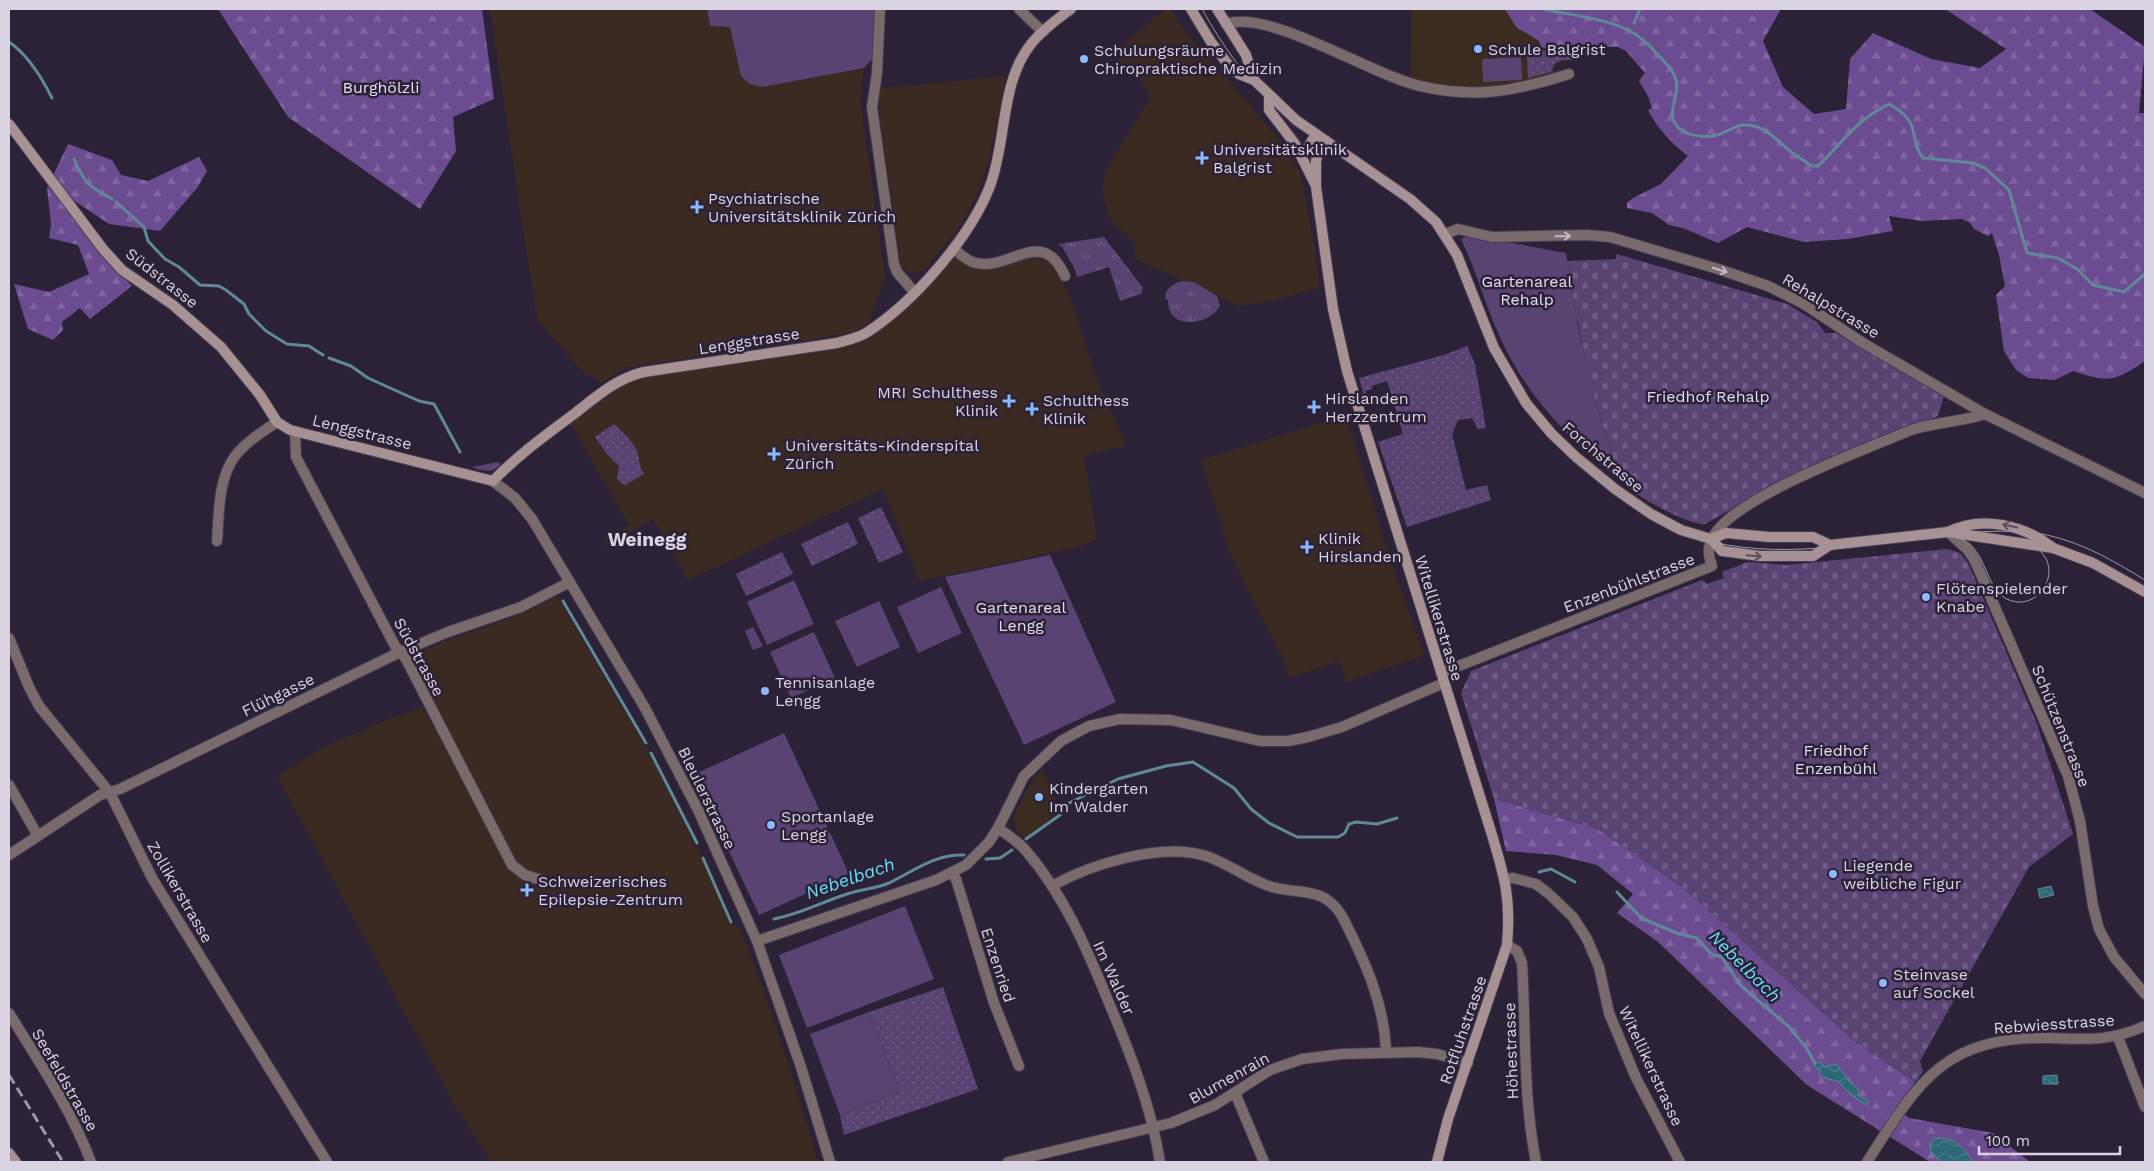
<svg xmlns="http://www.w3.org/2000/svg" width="2154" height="1171" font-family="'Work Sans',sans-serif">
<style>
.education{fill:#3b2b20}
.medical{fill:#3b2a21}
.grass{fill:url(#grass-tufts)}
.forest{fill:url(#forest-firs)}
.cemetery{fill:url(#cemetery-stones)}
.park{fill:url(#park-dots)}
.garden{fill:#584373}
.water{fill:url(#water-waves);stroke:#5f8997}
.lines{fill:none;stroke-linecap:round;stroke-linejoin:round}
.stream{stroke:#5f8997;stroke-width:3}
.street-casing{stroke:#473e53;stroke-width:12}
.secondary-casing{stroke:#473e53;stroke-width:12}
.street{stroke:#796b6c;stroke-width:10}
.secondary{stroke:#a89193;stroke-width:10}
.tram{stroke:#9e97a9;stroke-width:1}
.rail{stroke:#9e97a9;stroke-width:3;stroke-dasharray:10 5;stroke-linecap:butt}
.oneway{stroke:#c1b9c4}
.oneway2{stroke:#5d4e5c}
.poi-dot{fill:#8cb9fc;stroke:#2b2238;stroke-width:2}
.labels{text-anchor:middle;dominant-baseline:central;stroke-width:5;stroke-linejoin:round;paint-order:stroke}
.poi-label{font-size:16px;fill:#d9d3e2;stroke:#2b2238;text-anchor:start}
.park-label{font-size:16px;fill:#e3dcf0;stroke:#2b2238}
.street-label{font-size:16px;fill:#d9d3e2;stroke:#2b2238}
.water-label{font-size:18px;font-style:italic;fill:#67dff9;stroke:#2b2238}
.quarter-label{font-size:19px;font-weight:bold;fill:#d9d3e2;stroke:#2b2238}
</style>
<defs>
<pattern id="grass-tufts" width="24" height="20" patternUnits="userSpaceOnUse" patternTransform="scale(1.25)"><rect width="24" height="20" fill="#584373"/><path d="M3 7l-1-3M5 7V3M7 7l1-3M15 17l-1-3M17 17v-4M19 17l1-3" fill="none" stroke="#6f5d87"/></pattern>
<pattern id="forest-firs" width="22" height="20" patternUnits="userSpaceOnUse" patternTransform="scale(1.25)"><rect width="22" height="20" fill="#6b4c91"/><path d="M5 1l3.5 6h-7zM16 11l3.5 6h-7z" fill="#8065a0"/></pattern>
<pattern id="cemetery-stones" width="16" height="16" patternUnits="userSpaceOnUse" patternTransform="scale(1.25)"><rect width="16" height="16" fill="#584373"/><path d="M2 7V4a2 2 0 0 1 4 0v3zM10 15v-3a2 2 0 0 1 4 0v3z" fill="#6f5d87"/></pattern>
<pattern id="park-dots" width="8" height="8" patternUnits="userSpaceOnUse" patternTransform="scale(1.25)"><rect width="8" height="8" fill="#584373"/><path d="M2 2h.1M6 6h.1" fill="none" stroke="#6f5d87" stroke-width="1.8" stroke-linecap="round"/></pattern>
<pattern id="water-waves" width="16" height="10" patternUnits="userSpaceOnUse" patternTransform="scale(1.25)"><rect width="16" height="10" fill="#2b6977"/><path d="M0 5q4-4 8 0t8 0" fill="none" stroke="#497e8a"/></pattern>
</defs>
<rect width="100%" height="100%" fill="#2b2238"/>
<g class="education">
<path d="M1411,9H1505L1516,27L1557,50L1564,48L1586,50L1575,63L1571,61H1562L1555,66L1553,74L1507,86L1477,88L1427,83L1410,78Z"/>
<path d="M1042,769L1060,811L1026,839L1018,832L1013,818L1030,785Z"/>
</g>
<g class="medical">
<path d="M490,9H707L710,26L730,27L741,76L762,87L864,68L860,99L885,277L869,323L852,333L624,368L602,383L583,372L537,320Z"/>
<path d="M1165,9H1170L1187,33L1285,146L1301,176L1313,240L1320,287L1276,300L1240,306L1135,259L1136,243L1113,224L1107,211L1103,193L1105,171L1151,96L1143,84L1111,54Z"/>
<path d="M1006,76L990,157L977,195L960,226L924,270L916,274L909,273L902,267L900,259L879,109L880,88Z"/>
<path d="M957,254L970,264L985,269L1039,256L1047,259L1057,267L1073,305L1094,372L1126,445L1084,456L1097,539L1082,546L920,581L883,489L688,580L653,519L607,546L603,541L629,525L570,423L624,383L636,378L839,348L866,340L889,323Z"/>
<path d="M1346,415L1385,544L1424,655L1346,682L1340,661L1289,678L1281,654L1247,590L1229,550L1201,460Z"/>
<path d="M557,596L644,744L702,858L730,923L741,930L769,1005L805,1116L818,1162H491L454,1104L277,776L322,748L389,719L422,707L433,727L444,722L413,656L442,642L522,614Z"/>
</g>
<g class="grass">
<path d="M1104,237L1143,288L1141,294L1120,301L1109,267L1077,277L1075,269L1061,245L1058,247L1059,244Z"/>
<path d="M1182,281L1194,282L1217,296L1220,306C1209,326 1167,331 1168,300L1165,299C1165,288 1173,284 1182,281Z"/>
</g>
<g class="forest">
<path d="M218,9H482L494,99L453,117L456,151L420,209L288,117Z"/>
<path d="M1505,9H1781L1763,41L1783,87L1814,114L1846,109L1850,59L1873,33L1931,59L1980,68L2006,49L1945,9H2090L2145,47L2139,113H2145V361C2114,382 2109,383 2073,371L2055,380L2028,378L2016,370L2004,351L1996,295L2005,286L1999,255L1992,233L1988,236L1974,229L1970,223L1962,219L1922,221L1889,216L1893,231L1847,239L1804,242L1747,227L1718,243L1683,228L1669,225L1652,213L1627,208V203L1633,198L1661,184L1688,156C1671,143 1658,129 1648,110L1652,108L1648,96L1639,81L1645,73L1626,51L1618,47H1600L1592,50L1564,48L1552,50L1541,47L1539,41L1516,27Z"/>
<path d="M68,144L112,160L121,175L148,181L199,157L207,171L197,188L160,231L109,224L52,186L98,252L132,286L90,319L80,308L62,322L63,330L53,340L28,329L14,284L49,292L89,274L78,245L49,238L51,224L47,188Z"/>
<path d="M1494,799L1598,829L1682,887L1857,1043L1915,1082L1897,1108L1909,1118L1993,1133L2030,1162H1930L1807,1085L1658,942L1617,913L1633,894L1597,865L1556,855L1506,851Z"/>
</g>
<g class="cemetery">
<path d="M1617,254L1787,304L1817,322L1825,333H1836L1944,396L1938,416L1771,487L1705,524C1686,525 1629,493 1620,479C1614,469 1612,454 1608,443C1589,383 1577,323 1567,261L1616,259Z"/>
<path d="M1947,549L1960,553L1968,563L2037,724L2073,834L2029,867L1920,1061L1923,1072L1915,1082L1857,1043L1682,887L1598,829L1494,799L1461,693L1471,671L1702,580L1707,584L1724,578L1722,572L1748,562L1787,565Z"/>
</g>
<g class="park">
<path d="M1530,48L1555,52L1564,50L1578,51L1575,60H1562L1554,64L1551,72L1528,78L1527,57Z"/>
<path d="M1467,346L1475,364L1486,428L1478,429L1472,418L1458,420L1452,434L1466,490L1487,485L1491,500L1407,527L1378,442L1403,434L1387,381L1372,386V389L1366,391L1365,399L1359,378L1444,355Z"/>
<path d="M614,424C622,432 632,440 637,451C640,459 638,466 644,474L625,485L617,479L619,466L606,453L595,437Z"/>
<path d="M881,507L903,552L879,563L858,518Z"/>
<path d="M848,522L858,544L812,566L801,544Z"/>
<path d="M782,552L793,574L746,596L736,574Z"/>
<path d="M943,987L978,1089L844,1135L840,1115L900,1092L869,1012Z"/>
</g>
<g class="garden">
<path d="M707,9H875L873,58L864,68L762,87L750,84L741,76L730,27L710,26Z"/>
<path d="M1521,57L1522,80L1483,82L1482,59Z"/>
<path d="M1469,235L1566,253L1579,332L1600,417L1620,480C1569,441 1525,394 1499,335C1485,304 1476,270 1461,239Z"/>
<path d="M498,462L501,464C493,474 483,471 471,467Z"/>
<path d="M880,517L894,547L880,553L866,523Z"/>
<path d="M842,530L849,544L819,559L812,544Z"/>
<path d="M1050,555L1116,702L1024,745L945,577Z"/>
<path d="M776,561L783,575L753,589L746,575Z"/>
<path d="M794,580L814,624L767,645L747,602Z"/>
<path d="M941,587L962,633L918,653L897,607Z"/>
<path d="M879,601L900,647L857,667L835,621Z"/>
<path d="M753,627L763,646L753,650L745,631Z"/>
<path d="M814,632L835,678L791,698L770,652Z"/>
<path d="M784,733L849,874L759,915L693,775Z"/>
<path d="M905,906L934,979L807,1028L779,955Z"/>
<path d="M869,1012L900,1092L840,1115L810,1034Z"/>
</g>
<g class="water">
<path d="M2051,886L2054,895L2040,898L2038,889Z"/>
<path d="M1819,1062L1825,1067L1836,1064L1850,1082L1858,1089L1859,1096L1868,1101L1867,1105L1851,1095L1838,1081C1829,1079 1826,1080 1819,1073L1820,1070L1813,1065Z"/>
<path d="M2057,1075L2058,1084H2043V1076Z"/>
<path d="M1939,1138C1954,1138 1966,1149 1972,1162H1941L1931,1152L1930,1144L1934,1139Z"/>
</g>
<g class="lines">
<g class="stream">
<path d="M1543,9C1573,16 1620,19 1643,40C1649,44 1654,51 1659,56C1665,62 1672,69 1675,77C1683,97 1659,117 1684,132C1692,136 1708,138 1717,135C1726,133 1736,124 1745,125C1765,125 1776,140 1790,151C1797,157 1805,160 1811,166H1818C1844,141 1855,121 1889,104C1897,109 1907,115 1911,124C1916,137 1914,147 1923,158L1973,163L1985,168L2009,190L2027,253L2058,258L2077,269L2093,285L2124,292L2145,274"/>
<path d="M1634,23L1640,9"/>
<path d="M9,42C27,54 42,78 52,98"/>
<path d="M74,159C85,184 88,186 112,199"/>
<path d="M116,202L144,227L148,241L165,259L179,267L200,285L219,286L226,290L244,304L249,314L266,331L287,344L309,346L323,355"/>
<path d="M329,358L351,366L368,378L419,401L434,404L460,452"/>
<path d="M563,601L646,743"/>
<path d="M651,753L697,843"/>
<path d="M1026,839L1060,815L1069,803L1118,779L1166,766L1193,762L1234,788L1251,809L1269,823L1297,837H1338L1345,833L1349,824L1356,822L1377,824L1397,818"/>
<path d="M703,858L731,922"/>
<path d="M986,859L1000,858L1012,850"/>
<path d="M1539,872L1551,869L1575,882"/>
<path d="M1617,892L1641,918L1679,934L1697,938L1711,954L1722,957L1740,985L1789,1027L1805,1046L1815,1063"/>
<path d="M774,919C800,914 822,902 847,894C861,889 875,889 889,883C914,871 934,854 964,855"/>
</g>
<defs>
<g id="street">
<path d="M880,9L877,73L872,107L894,264L897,272L915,293"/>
<path d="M1019,9L1043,32"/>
<path d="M1226,24C1270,9 1371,75 1420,86C1476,99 1515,91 1569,74"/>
<path d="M1445,234L1458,229L1492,237L1587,235L1610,237L1718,269L1768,286L1804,304L1863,343L1985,414L2145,493"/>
<path d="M953,249C960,253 968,262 976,263C1011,271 1042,225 1065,276"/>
<path d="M295,431L296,457L395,646L406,659L512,865L525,875L541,880"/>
<path d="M493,481L515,498L532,519L645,708L698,810L757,941L801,1067L830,1162"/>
<path d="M1948,532L1968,550L1975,561L2068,776L2080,821L2093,906L2099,929L2114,957L2145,994"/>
<path d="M217,541C219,514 218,479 235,456C246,442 262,432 277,422"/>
<path d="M9,638L29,687L39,706L110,793L152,878L327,1162"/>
<path d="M1441,673L1712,566C1709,557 1707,550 1711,541C1726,499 1869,448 1911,430C1935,422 1961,422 1985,414"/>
<path d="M9,785L38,836"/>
<path d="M998,828C1008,835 1019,842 1027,852C1064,895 1088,951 1109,1003C1131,1055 1151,1106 1160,1162"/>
<path d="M9,855L100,795L120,789L400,652L448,632L521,607L570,582"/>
<path d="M952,873L956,879L994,1003L1019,1066"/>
<path d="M1506,879L1513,878L1536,884L1549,894L1573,917L1587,939L1599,967L1609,1013L1636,1078L1680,1162"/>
<path d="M1052,886C1091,864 1162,842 1206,856C1230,864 1249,880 1272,887C1301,895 1324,886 1342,916C1364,959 1385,1004 1386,1053"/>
<path d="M757,941L936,880L966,865L989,842L998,828L1024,776L1061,741L1089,726L1120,719L1171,720L1260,741H1288L1308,737L1342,727L1444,683"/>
<path d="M1507,945L1517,951L1522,963C1526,1029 1523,1097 1536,1162"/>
<path d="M9,1013C39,1062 71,1109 91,1162"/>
<path d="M2118,1037L2145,1107"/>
<path d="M1235,1093L1264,1162"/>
<path d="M1008,1162L1171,1123L1215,1105L1270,1070L1302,1059L1342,1054L1418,1052L1437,1054L1468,1063"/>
<path d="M1867,1162C1918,1082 1944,1036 2049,1038C2088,1039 2108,1042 2145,1026"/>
</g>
<g id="secondary">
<path d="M1191,9L1211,42L1230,67L1239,74L1254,80L1296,120L1410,199L1436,222L1457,255L1494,348L1526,403L1551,433L1576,457L1615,489L1651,514L1681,530L1711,539L1722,551L1760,556H1813L1830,545L1948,532L2053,548L2093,563L2145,592"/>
<path d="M1217,9L1246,55L1254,80"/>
<path d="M1269,97V110L1295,144L1315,184"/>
<path d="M9,124L103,249L122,270L173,305L221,347L260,395L277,422L290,430L493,481C518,455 546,435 574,414C596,397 617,378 644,372L837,343C847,340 858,338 866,333C913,303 970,238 990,186C1007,141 1000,83 1031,44C1042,30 1057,19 1071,9"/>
<path d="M1326,141L1318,153L1316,161V187L1333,309L1347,371L1492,835C1505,878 1511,899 1507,945L1448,1119L1437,1162"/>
<path d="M1302,157L1316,134"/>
<path d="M1948,532C1982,515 2023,525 2052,547"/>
<path d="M1711,539L1726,533L1769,537H1813L1830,545"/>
<path d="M9,1153L16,1162"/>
</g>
</defs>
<use href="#street" class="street-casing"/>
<use href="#secondary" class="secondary-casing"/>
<use href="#street" class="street"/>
<use href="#secondary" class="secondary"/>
<g class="tram">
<path d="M1202,9C1222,45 1247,81 1279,109C1302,129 1328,145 1353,162C1379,180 1409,196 1431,220C1462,252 1469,299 1487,339C1526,427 1630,528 1727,545C1809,559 1892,536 1974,532C1999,531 2022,530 2047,535C2083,543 2114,561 2145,580"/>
<path d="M1952,536C1993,543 1980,598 2017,602C2044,604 2060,569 2040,551C2029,541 2011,538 1997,535"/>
</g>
<path class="rail" d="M9,1075L63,1162"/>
</g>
<defs><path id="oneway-shaft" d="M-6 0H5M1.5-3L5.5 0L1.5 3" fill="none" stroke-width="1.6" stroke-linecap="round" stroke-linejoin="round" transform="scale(1.25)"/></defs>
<g class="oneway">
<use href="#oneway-shaft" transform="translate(1563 236) rotate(-1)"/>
<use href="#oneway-shaft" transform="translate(1720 270) rotate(18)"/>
</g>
<g class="oneway2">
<use href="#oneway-shaft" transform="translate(2010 526) rotate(-168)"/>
<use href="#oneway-shaft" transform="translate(1754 556) rotate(5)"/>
</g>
<g class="poi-dot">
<circle cx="1478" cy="49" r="5"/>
<circle cx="1084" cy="59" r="5"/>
<path d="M1199.5 150.5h5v5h5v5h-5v5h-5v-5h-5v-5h5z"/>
<path d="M694.5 199.5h5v5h5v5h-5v5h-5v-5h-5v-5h5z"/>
<path d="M1006.5 393.5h5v5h5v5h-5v5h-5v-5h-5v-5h5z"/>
<path d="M1311.5 399.5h5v5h5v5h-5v5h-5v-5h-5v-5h5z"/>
<path d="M1029.5 401.5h5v5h5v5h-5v5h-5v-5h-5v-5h5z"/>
<path d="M771.5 446.5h5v5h5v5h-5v5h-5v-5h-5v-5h5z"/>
<path d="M1304.5 539.5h5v5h5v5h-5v5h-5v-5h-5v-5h5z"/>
<circle cx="1926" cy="597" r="5"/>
<circle cx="765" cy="691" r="5"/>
<circle cx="1039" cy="797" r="5"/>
<circle cx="771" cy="825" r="5"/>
<circle cx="1833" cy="874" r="5"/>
<path d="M524.5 882.5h5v5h5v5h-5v5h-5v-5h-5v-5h5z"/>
<circle cx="1883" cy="983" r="5"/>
</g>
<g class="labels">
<g class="poi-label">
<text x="1488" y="49">Schule Balgrist</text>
<text x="1094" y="50">Schulungsräume<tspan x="1094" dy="18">Chiropraktische Medizin</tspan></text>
<text x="1213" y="149">Universitätsklinik<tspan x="1213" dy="18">Balgrist</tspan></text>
<text x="708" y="198">Psychiatrische<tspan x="708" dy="18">Universitätsklinik Zürich</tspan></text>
<text x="998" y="392" text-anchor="end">MRI Schulthess<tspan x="998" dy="18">Klinik</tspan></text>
<text x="1325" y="398">Hirslanden<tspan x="1325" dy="18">Herzzentrum</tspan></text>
<text x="1043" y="400">Schulthess<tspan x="1043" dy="18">Klinik</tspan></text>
<text x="785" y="445">Universitäts-Kinderspital<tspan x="785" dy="18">Zürich</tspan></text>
<text x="1318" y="538">Klinik<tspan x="1318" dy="18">Hirslanden</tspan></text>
<text x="1936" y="588">Flötenspielender<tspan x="1936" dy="18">Knabe</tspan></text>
<text x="775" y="682">Tennisanlage<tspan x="775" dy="18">Lengg</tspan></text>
<text x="1049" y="788">Kindergarten<tspan x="1049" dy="18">Im Walder</tspan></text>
<text x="781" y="816">Sportanlage<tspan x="781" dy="18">Lengg</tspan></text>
<text x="1843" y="865">Liegende<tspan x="1843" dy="18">weibliche Figur</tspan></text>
<text x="538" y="881">Schweizerisches<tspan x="538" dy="18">Epilepsie-Zentrum</tspan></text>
<text x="1893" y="974">Steinvase<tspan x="1893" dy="18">auf Sockel</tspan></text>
</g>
<g class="park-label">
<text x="381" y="87">Burghölzli</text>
<text x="1527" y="281">Gartenareal<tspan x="1527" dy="18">Rehalp</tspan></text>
<text x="1708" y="396">Friedhof Rehalp</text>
<text x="1021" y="607">Gartenareal<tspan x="1021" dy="18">Lengg</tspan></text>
<text x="1836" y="750">Friedhof<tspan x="1836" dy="18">Enzenbühl</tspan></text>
</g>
<g class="street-label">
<text transform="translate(162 278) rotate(38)">Südstrasse</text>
<text transform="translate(1831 306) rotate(31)">Rehalpstrasse</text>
<text transform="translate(749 341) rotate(-9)">Lenggstrasse</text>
<text transform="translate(362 432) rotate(14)">Lenggstrasse</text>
<text transform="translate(1603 457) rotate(40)">Forchstrasse</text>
<text transform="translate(1629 583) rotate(-21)">Enzenbühlstrasse</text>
<text transform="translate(1439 618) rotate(73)">Witellikerstrasse</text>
<text transform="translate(419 657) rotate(61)">Südstrasse</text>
<text transform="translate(278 695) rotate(-26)">Flühgasse</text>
<text transform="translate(2061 726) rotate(68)">Schützenstrasse</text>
<text transform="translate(707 798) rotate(64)">Bleulerstrasse</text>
<text transform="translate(180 892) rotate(60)">Zollikerstrasse</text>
<text transform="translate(998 965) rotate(72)">Enzenried</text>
<text transform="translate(1114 978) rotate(66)">Im Walder</text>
<text transform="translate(2054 1024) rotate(-4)">Rebwiesstrasse</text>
<text transform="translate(1463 1030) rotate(-71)">Rotfluhstrasse</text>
<text transform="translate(1511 1051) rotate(-92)">Höhestrasse</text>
<text transform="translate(1651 1066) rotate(65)">Witellikerstrasse</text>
<text transform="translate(1229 1078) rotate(-29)">Blumenrain</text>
<text transform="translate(65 1080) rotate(60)">Seefeldstrasse</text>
</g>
<g class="water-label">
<text transform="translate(850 878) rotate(-19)">Nebelbach</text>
<text transform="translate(1745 966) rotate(45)">Nebelbach</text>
</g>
<g class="quarter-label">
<text x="647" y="539">Weinegg</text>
</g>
</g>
<rect width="2154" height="1171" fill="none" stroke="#d9d3e2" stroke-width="20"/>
<path d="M1979 1146v8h141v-8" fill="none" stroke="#d9d3e2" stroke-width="2.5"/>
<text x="1986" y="1146" font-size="15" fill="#d9d3e2" stroke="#2b2238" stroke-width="4" paint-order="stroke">100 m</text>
</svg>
